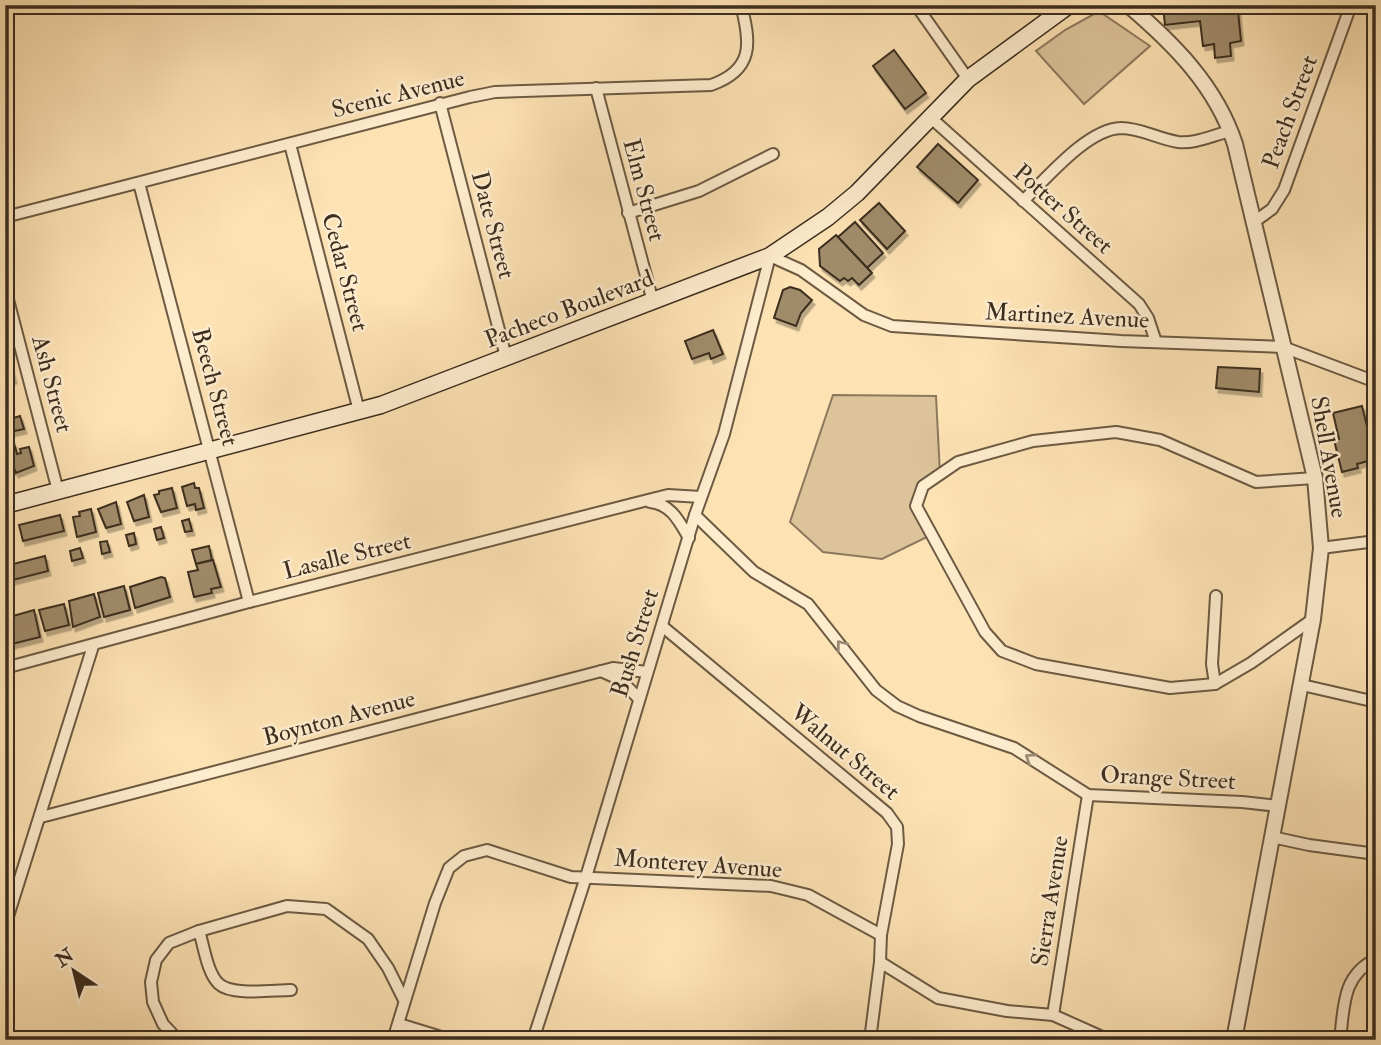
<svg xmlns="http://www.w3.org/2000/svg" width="1381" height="1045" font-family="'IM FELL Double Pica',serif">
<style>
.green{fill:#dcc39a;stroke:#8c785c;stroke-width:2}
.building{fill:#a08b6b;stroke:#3b2d1e;stroke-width:2;filter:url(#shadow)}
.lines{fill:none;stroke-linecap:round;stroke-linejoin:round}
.minor-casing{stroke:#6c5a43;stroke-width:14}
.tertiary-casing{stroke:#6c5a43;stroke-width:18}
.secondary-casing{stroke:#3b2d1e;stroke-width:19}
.minor{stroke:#feecce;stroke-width:10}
.tertiary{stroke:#feecce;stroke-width:14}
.secondary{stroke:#feecce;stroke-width:16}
.oneway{stroke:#9c8c76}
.labels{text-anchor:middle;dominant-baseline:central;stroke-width:5;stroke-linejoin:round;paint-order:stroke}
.street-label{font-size:24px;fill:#3b2d1e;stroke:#feecce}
</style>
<defs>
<filter id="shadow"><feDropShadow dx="2.5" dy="4.5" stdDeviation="0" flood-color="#0004"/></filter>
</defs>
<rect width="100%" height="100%" fill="#fde2b3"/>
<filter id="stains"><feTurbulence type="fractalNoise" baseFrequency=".00286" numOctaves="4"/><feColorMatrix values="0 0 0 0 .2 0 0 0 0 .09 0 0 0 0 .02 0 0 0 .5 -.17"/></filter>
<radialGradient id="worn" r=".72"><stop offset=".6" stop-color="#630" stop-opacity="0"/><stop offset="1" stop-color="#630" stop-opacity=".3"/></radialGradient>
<g class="green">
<path d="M1094,14H1103L1150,46L1084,104L1036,51L1065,30Z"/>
<path d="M833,395L936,396L940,474L923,486L916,506L931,535L882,559L823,552L790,522Z"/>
</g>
<g class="building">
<path d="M1174,5H1226L1227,13L1238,11L1241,41L1230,43L1231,56L1215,58L1214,44L1203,46L1200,21L1165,25L1163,6Z"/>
<path d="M894,50L926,93L905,109L873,66Z"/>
<path d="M938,144L978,180L958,203L917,167Z"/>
<path d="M879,203L905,231L887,249L860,220Z"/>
<path d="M855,222L883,253L867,268L838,237Z"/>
<path d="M836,235L872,273L859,285L852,278L848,281L844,278L840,281L820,266L819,249Z"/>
<path d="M790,287L800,290L812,300L801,313L796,326L774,318L783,290Z"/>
<path d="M713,330L723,354L711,359L709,353L692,359L685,341Z"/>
<path d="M9,358L14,379L5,382V359Z"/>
<path d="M1218,367L1260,369L1259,392L1216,388Z"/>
<path d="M5,388H7L12,405L5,407Z"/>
<path d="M1362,406L1375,459L1357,464L1358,468L1342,472L1334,440L1339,439L1333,413Z"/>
<path d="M20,416L24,429L10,432L7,420Z"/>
<path d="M14,443L17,454L21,453L20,449L29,447L34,466L16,473L15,470L10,471L5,445Z"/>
<path d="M194,483L195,488H199L204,508L196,510L195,504L187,506L182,487Z"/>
<path d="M172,488L177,508L161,512L154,495L159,494V491Z"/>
<path d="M144,495L149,517L134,521L127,502Z"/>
<path d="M116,502L121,524L106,528L98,509Z"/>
<path d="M91,509L96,532L77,537L73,517L80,516L79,512Z"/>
<path d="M60,515L64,531L23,541L19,525Z"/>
<path d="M189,519L192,531L185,532L182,521Z"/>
<path d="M161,527L164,538L157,540L154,529Z"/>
<path d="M134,533L136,544L129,546L126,535Z"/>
<path d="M107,541L110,552L102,554L100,542Z"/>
<path d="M209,546L212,560L196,564L192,550Z"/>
<path d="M80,548L83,558L72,561L70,551Z"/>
<path d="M45,556L48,571L5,582V566Z"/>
<path d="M213,560L221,587L211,589L212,593L194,597L188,572L198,570L196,564Z"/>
<path d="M161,577L165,578L170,597L135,608L130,587Z"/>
<path d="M124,586L130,610L104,617L98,593Z"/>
<path d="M94,594L100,617L73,627L69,601Z"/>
<path d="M64,604L69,625L45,631L39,610Z"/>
<path d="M34,610L40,637L12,644L6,618Z"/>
</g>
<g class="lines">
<defs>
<g id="minor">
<path d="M916,5L968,79"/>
<path d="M596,88L653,302"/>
<path d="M440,103L506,357"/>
<path d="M930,117L1139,304L1148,318L1156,342"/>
<path d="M290,144L359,411"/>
<path d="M139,183L249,602"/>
<path d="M1023,201C1046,179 1087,129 1121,128C1141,128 1158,139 1178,142C1196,144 1213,135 1231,131"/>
<path d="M628,213L699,191L773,154"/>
<path d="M5,217L470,97L495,92L711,85C754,70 751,43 741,5"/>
<path d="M1254,222L1272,209L1284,190L1351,5"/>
<path d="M5,288L58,491"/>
<path d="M650,502C671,504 679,521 689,538"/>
<path d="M695,515L754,572L808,604L876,690L897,706L919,716L1014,748L1088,795L1242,802L1278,806"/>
<path d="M1321,548L1376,541"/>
<path d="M1313,619L1251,663L1215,684L1170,688L1036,664L1002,651L985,632L916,506L923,486L958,462L1033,441L1116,432L1160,440L1256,482L1315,478"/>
<path d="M662,626L887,813L897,827L898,844L881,935L880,962L870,1040"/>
<path d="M5,668L249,602L644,501L668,495L701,497"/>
<path d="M601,671L621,680L639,699"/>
<path d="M1215,684L1212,664L1216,596"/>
<path d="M1302,685L1376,702"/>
<path d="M41,817L613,668L647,672"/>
<path d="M1272,837L1309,845L1376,854"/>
<path d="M5,926L93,646"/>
<path d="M199,931C204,946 207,973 219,984C232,996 273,990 291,990"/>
<path d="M880,962L938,998L1007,1011L1053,1015L1109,1040"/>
<path d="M1053,1015L1088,795"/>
<path d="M399,1024L451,1040"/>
<path d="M178,1040L163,1024L153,1002L151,982L156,960L169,943L199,931L287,906L326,909L368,939L388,968L404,1000"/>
<path d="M393,1040L435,903L449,868L464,856L487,850L571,877L771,886L808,895L881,935"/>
<path d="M533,1040L586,877L695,515L724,434L770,256L801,270L864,315L892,326L1121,341L1283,347L1376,382"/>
<path d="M1340,1040C1344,1007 1342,975 1376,959"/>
</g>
<path id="tertiary" d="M1128,5C1174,44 1216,86 1235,144L1315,478L1321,548L1313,619L1234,1040"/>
<path id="secondary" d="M5,505L381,405L770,256L828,217L857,193L968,79L1069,5"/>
</defs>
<use href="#minor" class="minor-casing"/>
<use href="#tertiary" class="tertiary-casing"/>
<use href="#secondary" class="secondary-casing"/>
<use href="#minor" class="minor"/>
<use href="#tertiary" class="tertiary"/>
<use href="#secondary" class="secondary"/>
</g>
<defs><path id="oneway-chevron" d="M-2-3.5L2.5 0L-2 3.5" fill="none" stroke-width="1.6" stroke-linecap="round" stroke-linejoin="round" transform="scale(1.75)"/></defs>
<g class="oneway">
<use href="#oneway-chevron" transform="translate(841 645) rotate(-128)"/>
<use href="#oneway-chevron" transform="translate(1030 758) rotate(-147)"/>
</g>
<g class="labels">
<g class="street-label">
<text transform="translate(398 94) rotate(-14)">Scenic Avenue</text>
<text transform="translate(1290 112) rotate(-70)">Peach Street</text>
<text transform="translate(644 190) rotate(75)">Elm Street</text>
<text transform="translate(1063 209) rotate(41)">Potter Street</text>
<text transform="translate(493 225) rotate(75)">Date Street</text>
<text transform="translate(345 272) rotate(75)">Cedar Street</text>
<text transform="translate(569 309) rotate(-21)">Pacheco Boulevard</text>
<text transform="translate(1067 316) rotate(3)">Martinez Avenue</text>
<text transform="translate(52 384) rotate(75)">Ash Street</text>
<text transform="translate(215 387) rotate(75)">Beech Street</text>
<text transform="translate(1329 457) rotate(80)">Shell Avenue</text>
<text transform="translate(347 556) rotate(-14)">Lasalle Street</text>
<text transform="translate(635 643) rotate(-73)">Bush Street</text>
<text transform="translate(339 718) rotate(-15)">Boynton Avenue</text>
<text transform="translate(845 752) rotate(40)">Walnut Street</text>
<text transform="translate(1168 778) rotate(3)">Orange Street</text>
<text transform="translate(698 864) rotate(4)">Monterey Avenue</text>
<text transform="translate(1050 901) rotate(-81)">Sierra Avenue</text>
</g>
</g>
<rect width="1381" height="1045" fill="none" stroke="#fde2b3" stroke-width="28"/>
<rect x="7" y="7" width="1367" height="1031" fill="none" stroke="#3b2d1e" stroke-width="3.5"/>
<rect x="14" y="14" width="1353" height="1017" fill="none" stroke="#3b2d1e" stroke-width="2"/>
<g transform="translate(74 971) rotate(325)" stroke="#feecce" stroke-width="5" paint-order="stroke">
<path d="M0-5L12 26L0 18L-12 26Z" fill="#3b2d1e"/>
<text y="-10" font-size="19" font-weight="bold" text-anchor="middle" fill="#3b2d1e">N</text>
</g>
<rect width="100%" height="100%" filter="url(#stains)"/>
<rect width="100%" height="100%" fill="url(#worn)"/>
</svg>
